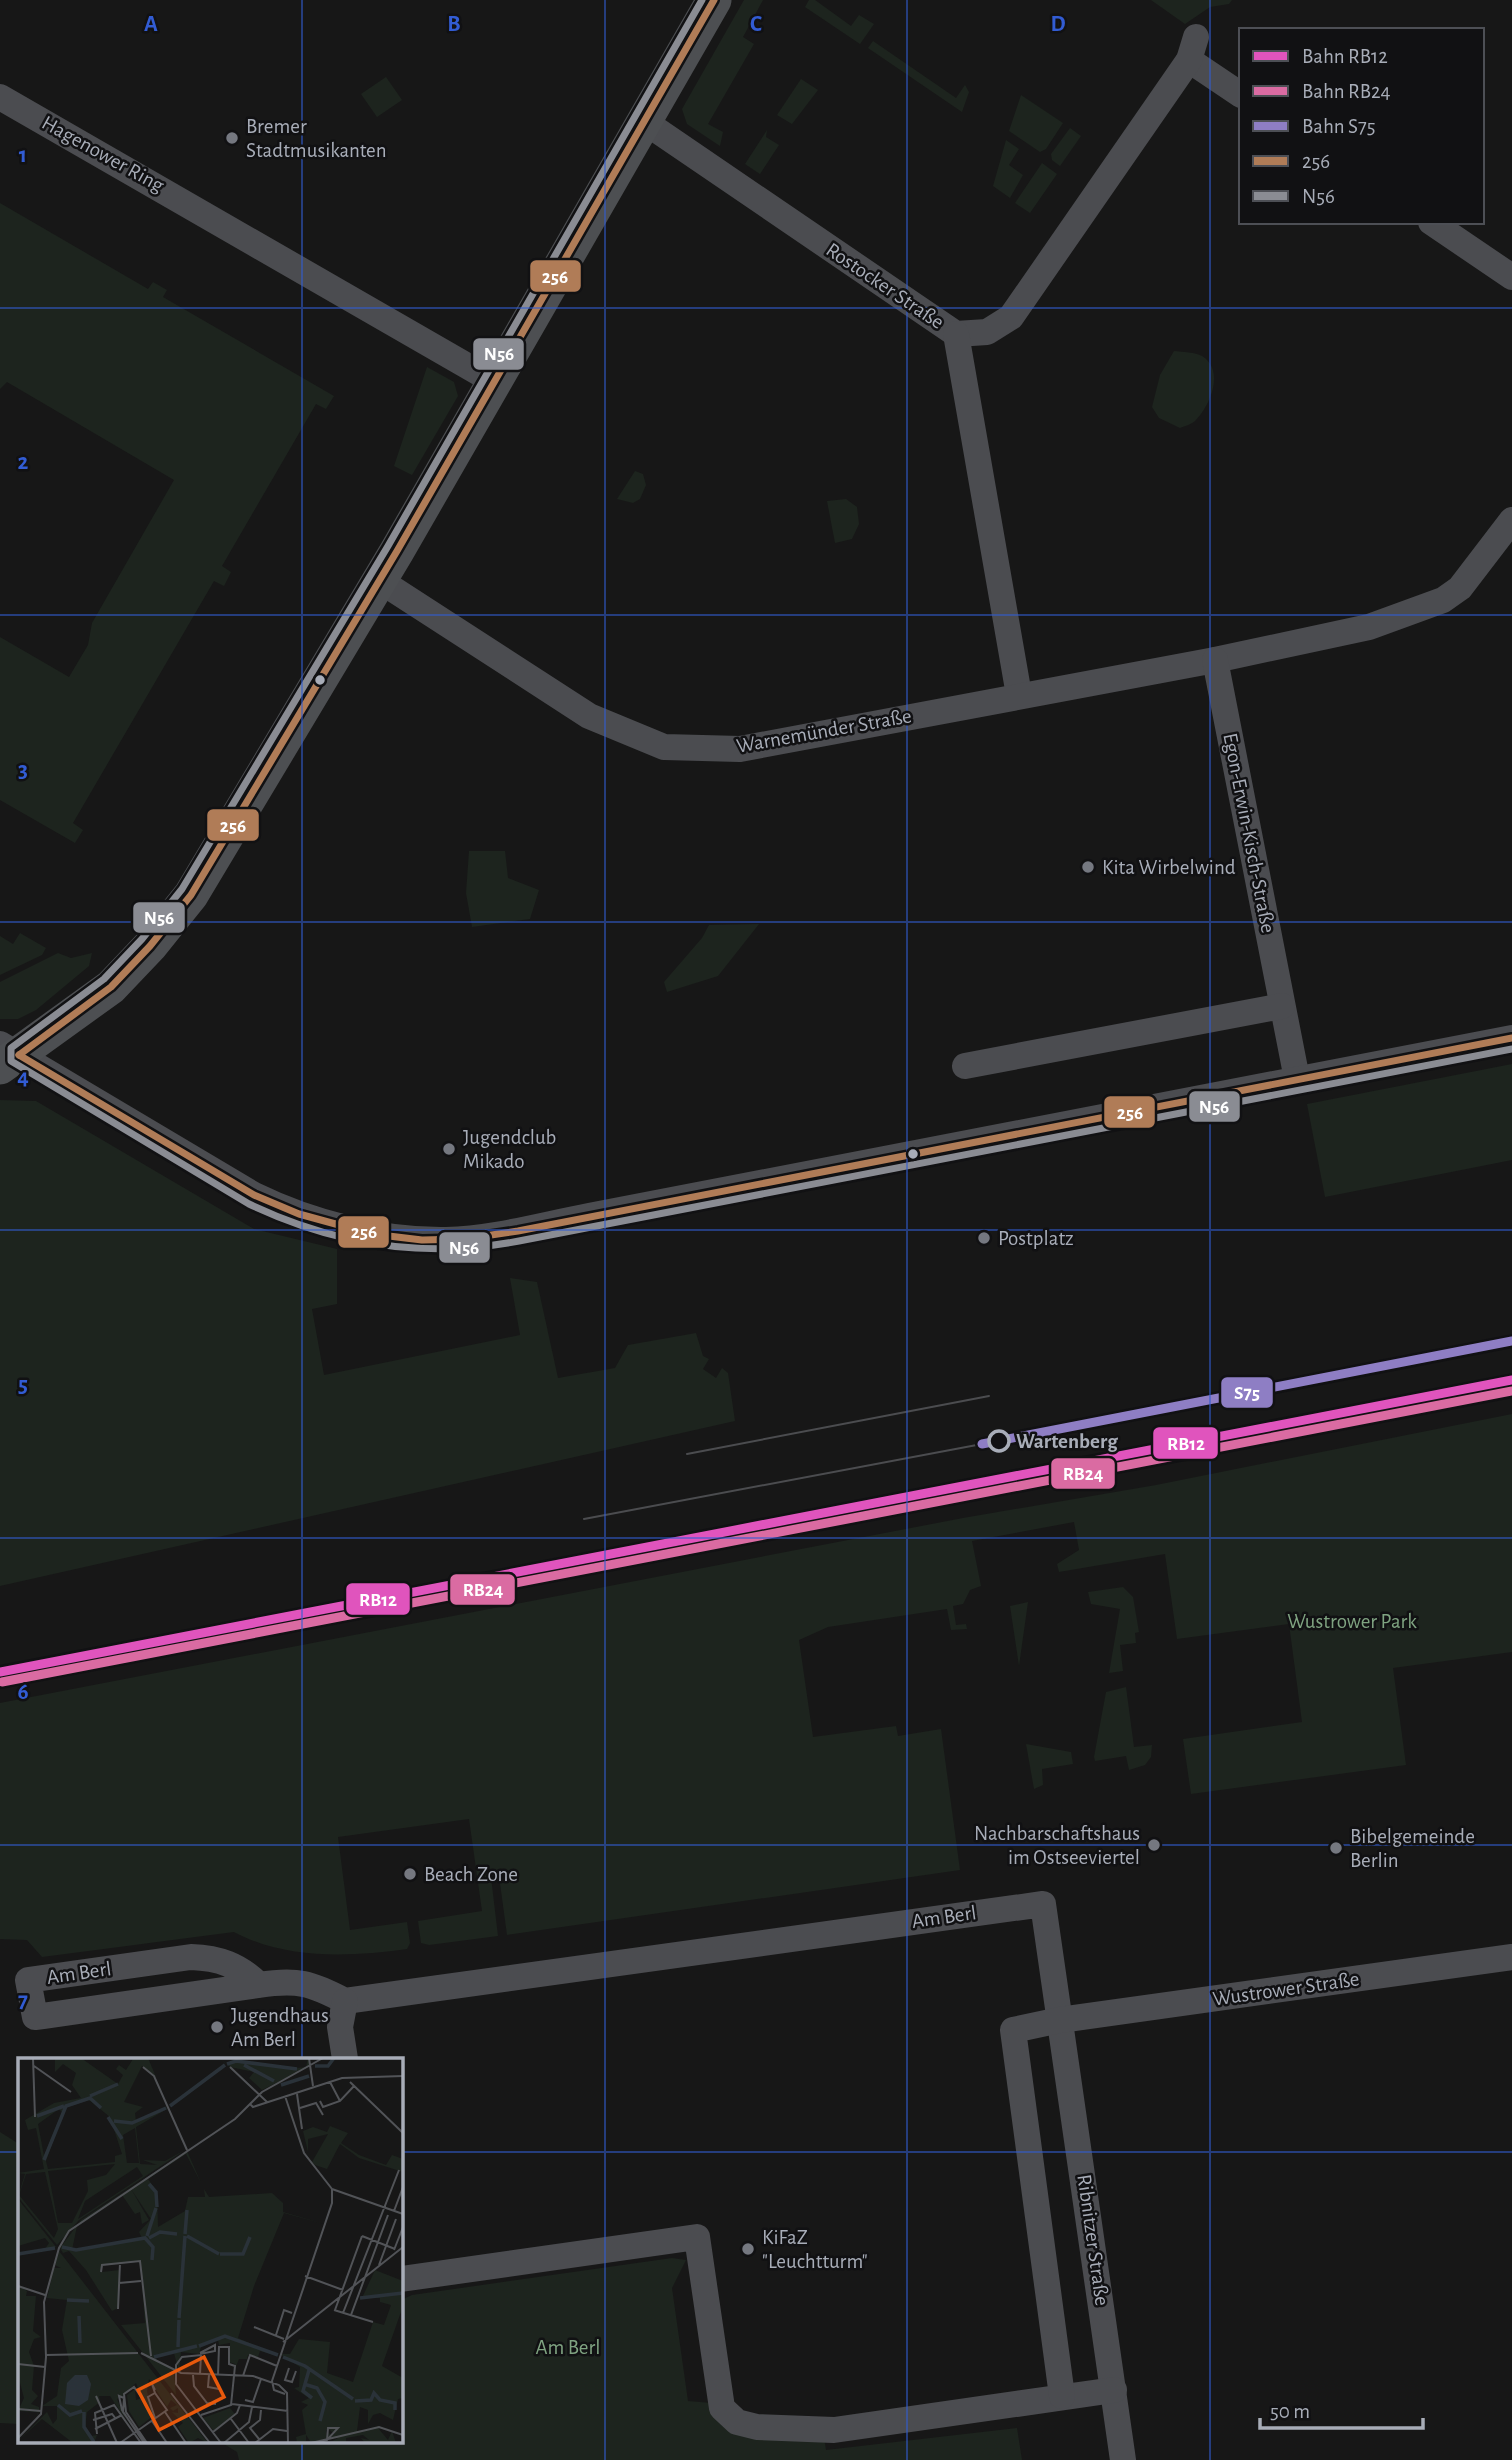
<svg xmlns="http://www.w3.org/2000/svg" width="1512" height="2460" font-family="'Alegreya Sans',sans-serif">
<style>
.green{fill:#1d241e}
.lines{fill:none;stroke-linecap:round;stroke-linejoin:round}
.minor{stroke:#4b4c50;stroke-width:26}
.major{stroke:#4d4f52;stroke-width:35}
.tram{stroke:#4b4c4f;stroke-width:2}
.bus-1-casing{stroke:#111113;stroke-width:12}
.bus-2-casing{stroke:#111113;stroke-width:12}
.bus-1{stroke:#b07c57;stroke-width:7}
.bus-2{stroke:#8a8c93;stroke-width:7}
.rail-1-casing{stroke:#111113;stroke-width:14}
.rail-2-casing{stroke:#111113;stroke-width:14}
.rail-3-casing{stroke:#111113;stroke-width:14}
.rail-1{stroke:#e054bd;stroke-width:9}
.rail-2{stroke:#da6ba2;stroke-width:9}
.rail-3{stroke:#8e7ec4;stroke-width:9}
.grid{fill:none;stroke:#325cd3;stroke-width:2;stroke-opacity:0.55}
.poi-dot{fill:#757880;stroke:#111113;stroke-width:2.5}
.bus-dot{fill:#a8adb8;stroke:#111113;stroke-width:2.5}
.stop-dot{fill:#111113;stroke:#a8adb8;stroke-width:3.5}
.labels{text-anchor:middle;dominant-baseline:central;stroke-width:5;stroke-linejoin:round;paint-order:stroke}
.poi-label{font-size:21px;fill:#a8adb8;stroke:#111113;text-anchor:start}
.street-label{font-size:21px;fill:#a8adb8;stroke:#111113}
.stop-label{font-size:21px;font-weight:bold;fill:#a8adb8;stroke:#111113;text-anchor:start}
.park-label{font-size:21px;fill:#7fa381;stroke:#111113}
.inset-river{fill:none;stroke:#2a3239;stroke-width:3.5}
.inset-road{fill:none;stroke:#515357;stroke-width:2}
.view{fill:#e8590c;fill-opacity:0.15;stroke:#e8590c;stroke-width:3.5}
.inset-edge{fill:none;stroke:#a8adb8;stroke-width:3.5}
.grid-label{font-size:23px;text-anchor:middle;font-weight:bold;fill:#325cd3;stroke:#111113;stroke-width:5;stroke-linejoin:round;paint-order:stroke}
.line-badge{stroke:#111113;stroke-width:2.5}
.badge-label{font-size:19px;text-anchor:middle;font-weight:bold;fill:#fff}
</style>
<rect width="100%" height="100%" fill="#171717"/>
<g class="green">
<path d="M744,0H763L743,37L754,44L708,124L723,132L720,146L687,124L682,109Z"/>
<path d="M809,0H815L851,26L859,15L874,24L860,44L805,7Z"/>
<path d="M1151,0H1232L1229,4L1210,7L1185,24Z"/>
<path d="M873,41L956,98L965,85L969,92L962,112L868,48Z"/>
<path d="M386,77L402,100L377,117L361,94Z"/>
<path d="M801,79L818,90L792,124L777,115Z"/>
<path d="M1021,95L1063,123L1046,149L1040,152L1009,131Z"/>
<path d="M1070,128L1081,136L1060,166L1052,160L1051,154Z"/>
<path d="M767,130L766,137L779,145L760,174L745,164Z"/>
<path d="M1006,140L1019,149L1009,165L1023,175L1010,198L993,186Z"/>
<path d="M1042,163L1057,174L1030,213L1015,203Z"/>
<path d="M0,203L148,289L153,282L167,290L163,297L334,396L326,409L316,404L222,566L231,572L224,586L214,581L73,823L83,830L75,843L0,800V637L69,677L88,645L92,623L174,480L7,382L0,389Z"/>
<path d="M1174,351C1183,352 1195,352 1202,356C1225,370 1211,405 1195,421C1192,424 1185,426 1180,428L1159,418L1152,407L1160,375Z"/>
<path d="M427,367L454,382L458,396L412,475L394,466Z"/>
<path d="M635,471L643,474L646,485L640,499L633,503L617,499Z"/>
<path d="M846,499L857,507L859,524L852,539L835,543L827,501Z"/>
<path d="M469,851H505L508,878L539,890L530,919L472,927L466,893Z"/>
<path d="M759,924L718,976L667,992L664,982L702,938L709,925Z"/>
<path d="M20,933L46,948L42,955L0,975V936L13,944Z"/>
<path d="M58,953L71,958L92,953L89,966L36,1010L18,1019H0V982Z"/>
<path d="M1512,1064V1160L1325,1197L1307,1104Z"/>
<path d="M0,1100L36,1101L254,1229L337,1249V1304L312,1309L324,1375L520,1335L510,1278L537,1282L558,1378L615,1368L628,1345L696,1333L703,1356L709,1359L703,1369L716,1378L722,1368L728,1373L735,1421L0,1586Z"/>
<path d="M1512,1414V1652L1393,1668L1406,1765L1191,1794L1183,1739L1302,1722L1289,1624L1177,1639L1165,1554L1059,1572L1057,1564L1079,1550L1074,1522L972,1541L981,1586L970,1590L963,1604L953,1606L956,1625L966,1624L967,1629L951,1630L947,1609L828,1627L799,1640L813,1737L896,1726L898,1736L941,1729L960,1870L507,1935L499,1876L491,1877L498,1936L429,1945L421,1943L418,1921L482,1911L469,1819L338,1837L350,1930L407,1922L410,1943L407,1949C350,1957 286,1960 234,1932L42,1957L27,1940L0,1939V1703L963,1518L1156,1485Z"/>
<path d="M1123,1587L1133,1597L1139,1632L1135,1633L1136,1643L1120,1645L1123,1671L1109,1673L1120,1609L1091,1604L1088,1592Z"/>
<path d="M1028,1602L1019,1666L1010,1606Z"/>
<path d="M1126,1687L1134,1747L1152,1745L1151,1757L1145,1765L1129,1770L1126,1756L1095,1761L1094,1757L1106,1692Z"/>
<path d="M1026,1744L1071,1752L1073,1764L1042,1769L1043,1785L1034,1789Z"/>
<path d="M0,2132L19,2144V2424L0,2423Z"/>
<path d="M672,2258L686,2260L672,2288L688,2401L712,2403L824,2438L826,2450L1017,2428L1022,2460H239L237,2452L219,2441H401V2300L412,2295Z"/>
</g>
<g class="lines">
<g class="minor">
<path d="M1189,60L1241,95"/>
<path d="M0,97L495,382"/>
<path d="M645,122L956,334L987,332L1011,317L1189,60L1196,37"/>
<path d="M1431,222L1512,277"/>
<path d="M956,334L1019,695"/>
<path d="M379,580L589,716L664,747L740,749L1215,660L1369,627L1443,600L1460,588L1512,520"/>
<path d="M1215,660L1297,1079"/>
<path d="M0,1044L254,1195C311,1223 382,1241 446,1240C493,1239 542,1225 589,1216L1512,1038"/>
<path d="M965,1066L1282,1006"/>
<path d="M259,1985C239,1965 219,1958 191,1957L28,1980L35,2017L43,2016L259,1985C297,1979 311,1983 345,2001L1043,1904L1123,2460"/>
<path d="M345,2001L340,2027L345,2059"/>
<path d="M401,2279L697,2237L722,2408L737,2422L757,2427L834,2430L1114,2390"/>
<path d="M1062,2396L1013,2030L1060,2020L1512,1957"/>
</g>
<path class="major" d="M0,1067L111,987L150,946L191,895L397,551L714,0"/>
<g class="tram">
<path d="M687,1454L989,1396"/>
<path d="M584,1519L982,1444"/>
</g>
<defs>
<g id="bus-1">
<path d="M19,1055L254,1195L299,1214L372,1234L422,1240L464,1239L518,1231L1512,1038"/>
<path d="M19,1055L111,987L150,946L191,895L397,551L714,0"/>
</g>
<path id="bus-2" d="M702,0L388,546L182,889L142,939L104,979L11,1048V1061L249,1204C335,1245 425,1259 519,1241L1512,1049"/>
</defs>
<use href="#bus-1" class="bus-1-casing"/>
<use href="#bus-2" class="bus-2-casing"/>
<use href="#bus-1" class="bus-1"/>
<use href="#bus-2" class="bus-2"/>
<defs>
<path id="rail-1" d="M0,1672L1512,1380"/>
<path id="rail-2" d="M2,1682L1512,1391"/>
<path id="rail-3" d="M982,1444L1512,1341"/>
</defs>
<use href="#rail-1" class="rail-1-casing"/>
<use href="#rail-2" class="rail-2-casing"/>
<use href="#rail-3" class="rail-3-casing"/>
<use href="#rail-1" class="rail-1"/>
<use href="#rail-2" class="rail-2"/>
<use href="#rail-3" class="rail-3"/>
</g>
<path class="grid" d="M302,0V2059M605,0V2460M907,0V2460M1210,0V2460M0,308H1512M0,615H1512M0,922H1512M0,1230H1512M0,1538H1512M0,1845H1512M0,2152H19M401,2152H1512M302,2441V2460"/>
<g class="poi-dot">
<circle cx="232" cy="138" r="7"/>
<circle cx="1088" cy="867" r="7"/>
<circle cx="449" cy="1149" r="7"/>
<circle cx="984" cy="1238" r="7"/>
<circle cx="1154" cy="1845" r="7"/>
<circle cx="1336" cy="1848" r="7"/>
<circle cx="410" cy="1874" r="7"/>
<circle cx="217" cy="2027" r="7"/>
<circle cx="748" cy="2249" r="7"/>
</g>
<g class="bus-dot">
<circle cx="320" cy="680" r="6"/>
<circle cx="913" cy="1154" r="6"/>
</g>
<circle class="stop-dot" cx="999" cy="1441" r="10"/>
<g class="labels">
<g class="poi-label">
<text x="246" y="126">Bremer<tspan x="246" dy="24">Stadtmusikanten</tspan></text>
<text x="1102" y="867">Kita Wirbelwind</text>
<text x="463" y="1137">Jugendclub<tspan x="463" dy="24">Mikado</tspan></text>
<text x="998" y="1238">Postplatz</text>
<text x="1140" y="1833" text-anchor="end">Nachbarschaftshaus<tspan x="1140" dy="24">im Ostseeviertel</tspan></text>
<text x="1350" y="1836">Bibelgemeinde<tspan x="1350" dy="24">Berlin</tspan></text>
<text x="424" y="1874">Beach Zone</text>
<text x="231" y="2015">Jugendhaus<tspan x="231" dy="24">Am Berl</tspan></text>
<text x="762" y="2237">KiFaZ<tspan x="762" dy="24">"Leuchtturm"</tspan></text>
</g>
<g class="street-label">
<text transform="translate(103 154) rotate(29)">Hagenower Ring</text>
<text transform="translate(885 286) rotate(34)">Rostocker Straße</text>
<text transform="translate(824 731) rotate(-10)">Warnemünder Straße</text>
<text transform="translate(1249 833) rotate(79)">Egon-Erwin-Kisch-Straße</text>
<text transform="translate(944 1917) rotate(-8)">Am Berl</text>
<text transform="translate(79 1973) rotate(-8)">Am Berl</text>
<text transform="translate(1286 1989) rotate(-8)">Wustrower Straße</text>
<text transform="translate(1093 2240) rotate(82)">Ribnitzer Straße</text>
</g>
<g class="stop-label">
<text x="1016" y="1441">Wartenberg</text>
</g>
<g class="park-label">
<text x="1352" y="1621">Wustrower Park</text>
<text x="568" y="2347">Am Berl</text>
</g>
</g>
<g transform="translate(18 2058)">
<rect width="385" height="385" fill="#171717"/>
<path d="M37,0H63L100,26L105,17L98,11L101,7L108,12L115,1L130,0L138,19L124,8L106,44L125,49L117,55L118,64L148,49L149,51L118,69L122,106L139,107L125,102L147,103L167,92L61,162L39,187L0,139L7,116L0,115L26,111L18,70L10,72L7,62L36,45L63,40L54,27L58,15L45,6L37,14ZM71,42L92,59L104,96L97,98V104L30,111L28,103L47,50ZM41,51L44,54L26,98L20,66ZM117,70L121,105H109L105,77ZM97,106L88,117L69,122L70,133L54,165H40L30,113ZM119,109L125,118L60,161L67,143ZM27,114L40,171L36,180L1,137L8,116ZM201,0L209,6L218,3L269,11L288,9L290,0L292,8L244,32L231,20L236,14L212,9ZM312,68L330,75L323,85L341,97L368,107L374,97L385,101V114L341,100L322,86L309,111L297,107L294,104L310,76L290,81V94L285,73L295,69L309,74ZM169,93L183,125L168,96L130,121L139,134L140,169L167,153L170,139H187L186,131L191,139L254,135L265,145V154L306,166L266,155L236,228L220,280L260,298L242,293L240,299L230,297L229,301H221L217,311V306L211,304L212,285L201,287L200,282L183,289L181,296L163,294L161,314L156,295L140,298L138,301L156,313L158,337L103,267L127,265L122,203L84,207V214L102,212L100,250L94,253L68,212L51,193L45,195L42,190L63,162ZM113,131L133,161L121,174L124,180L54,192L59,168L104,137L117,156L122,154L124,166L131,162ZM0,141L38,189L0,197L27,191L31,185L27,180L0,188ZM41,193L162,349L190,385L180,380L171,385L160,369L165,365L154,354L160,355V350L155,353L152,350L159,347L153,342L149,349L131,321L129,333L135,358L121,369L111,353L109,337L117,331L118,342L124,340L118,325L105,337L108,343L104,338L99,341L108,362L92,338H81L82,344L69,354L67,370L73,378L79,377L76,385H55L24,361L0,383L29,354L35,366L39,361V348H24L39,338L43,310L51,303L44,272L49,242L29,240L36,210H43L37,207ZM357,212L385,223V248L364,308L385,320V340L380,341L375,362L362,355L355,357L350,366V352L342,349L339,373L360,370L370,382L374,373L378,385H347L343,380L351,382L345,377L328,380V385H311L320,380H310L309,373L313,377L317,376L310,371L317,368L308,372L309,380L291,385H287L292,383L288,377V383L279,385L278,379L288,376L284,352L290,347L283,344L291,340L276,330L281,329L282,309L262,296H272L281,281L312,284L309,315L335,324L355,264L366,267L373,247L362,244V240H344ZM0,227L9,233L8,238H18L15,273L23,279L16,281L11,294L16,308L14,332L20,338L13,346L21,349V353L18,361L20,354L0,353L6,340L0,317ZM212,350L217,356L196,373L185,360Z" fill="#1d241e" fill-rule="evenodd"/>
<path d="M57,317H69L73,326L70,342L61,348L47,346L49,325Z" fill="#2a3239"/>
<path class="inset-river" d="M209,6L218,3L279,11M226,7L256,23M297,8H310L316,0M263,27L291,18M72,38L100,26M152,48L207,7M19,58L46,48M90,59L104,81M96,63L114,65L148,50M26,102L48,48L72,40L83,50M131,126L138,134L139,149M167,176L169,152M129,178L138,150M169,178L201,196M131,180L142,174L159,176M44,189L58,192L127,180L135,189L134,202M0,196L37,190M202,196H225L232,179M342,240L385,235M49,242L71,243M61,258L62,285M161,260L167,178M181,288L207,278L260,297M160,289L161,262M136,299L179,288M265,299L287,308L335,341M291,312L285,333L294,340M286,326L299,330L307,344L302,363M337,343L353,342L356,335L362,342L377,345V352M40,347L52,357L64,353M66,354V369L76,384"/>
<path class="inset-road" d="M15,0L17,59M291,0L295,28M16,8L53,34M125,9L136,18L169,92M212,9L249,44M312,24L322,43M332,24L385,75M279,36L284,71M267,38L286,95L314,131M302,43L305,49L322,43L336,28M232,46L235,49L324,20L385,18M282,50L298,45L305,57M314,131L385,156M376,153L385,129M344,178L377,191M376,192L385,169M361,207L378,161M83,214L84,207L122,203L133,298M287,218L325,232M101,225L123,223M0,228L27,237M100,251L102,205M316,252L355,264M317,252L344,178M325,255L381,112M333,257L370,157M236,269L266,281M258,277L266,252L274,255M265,284L385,189M123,295L163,315L235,318L261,327L269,335L270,385M182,296L197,293V287L182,295M28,297L120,295M0,306L27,309M271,310L267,322L274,324L278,313M182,316L183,297L164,299L158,307V326L203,385M175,317L176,328L189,345L198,346M191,317L190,329L201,331M225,318L232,297L259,308M137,335L130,339L137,360M153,335L192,385M267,336L256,332L254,323L314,145V131M78,338L99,385M124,340L116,329L106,336L108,354L129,385M227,342L235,344L243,321M214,346L270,353M0,351L23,353M147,354L168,385M183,357L213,347L217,308L211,306V289H201L200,317M213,361L231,385M75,362L94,356L98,361M134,363L149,385M77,371L104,357M195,374L219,355L222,347M79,376L77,355L96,347L123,385M0,380L23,356L28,299L26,244L41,190L51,173L217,61L244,34L305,0M241,381L232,370L242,362L243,352M102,385L149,352L137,335L134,326L137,332M126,385L104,352L101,338L106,340L105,354L127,385M206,385L231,364L234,349M237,385L255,371L269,373M293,385L361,369L385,377M298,385L309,382L310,370H320L309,382L300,385"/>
<path class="view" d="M186,299L206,339L141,372L120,332Z"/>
<rect width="385" height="385" class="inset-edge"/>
</g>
<g class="grid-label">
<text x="151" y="31">A</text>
<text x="454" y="31">B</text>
<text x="756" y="31">C</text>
<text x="1058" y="31">D</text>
<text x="23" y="162">1</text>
<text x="23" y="469">2</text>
<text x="23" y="777">3</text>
<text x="23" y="1084">4</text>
<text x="23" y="1392">5</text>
<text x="23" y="1699">6</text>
<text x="23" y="2007">7</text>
</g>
<g class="line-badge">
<rect x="529" y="259" width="53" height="34" rx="7" fill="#b07c57"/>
<rect x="472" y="337" width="53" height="34" rx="7" fill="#8a8c93"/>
<rect x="206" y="808" width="54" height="34" rx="7" fill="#b07c57"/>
<rect x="132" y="901" width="54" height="33" rx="7" fill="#8a8c93"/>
<rect x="1188" y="1090" width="53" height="33" rx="7" fill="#8a8c93"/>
<rect x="1103" y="1095" width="53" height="34" rx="7" fill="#b07c57"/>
<rect x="337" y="1215" width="53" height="34" rx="7" fill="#b07c57"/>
<rect x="438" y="1231" width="53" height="33" rx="7" fill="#8a8c93"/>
<rect x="1220" y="1376" width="54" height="33" rx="7" fill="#8e7ec4"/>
<rect x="1152" y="1426" width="67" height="34" rx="7" fill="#e054bd"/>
<rect x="1050" y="1457" width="66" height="33" rx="7" fill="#da6ba2"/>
<rect x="449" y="1573" width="67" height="33" rx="7" fill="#da6ba2"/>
<rect x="345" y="1582" width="66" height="34" rx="7" fill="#e054bd"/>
</g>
<g class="badge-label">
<text x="555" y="283">256</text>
<text x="499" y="360">N56</text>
<text x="233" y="832">256</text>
<text x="159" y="924">N56</text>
<text x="1214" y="1113">N56</text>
<text x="1130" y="1119">256</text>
<text x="364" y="1238">256</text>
<text x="464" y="1254">N56</text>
<text x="1247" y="1399">S75</text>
<text x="1186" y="1450">RB12</text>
<text x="1083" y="1480">RB24</text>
<text x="483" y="1596">RB24</text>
<text x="378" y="1606">RB12</text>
</g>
<rect x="1239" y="28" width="245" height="196" fill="#111113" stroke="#4d4f55" stroke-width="2"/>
<rect x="1253" y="51" width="35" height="10" fill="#e054bd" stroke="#4d4f55" stroke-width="2"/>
<text x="1302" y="63" font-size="21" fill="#a8adb8">Bahn RB12</text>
<rect x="1253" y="86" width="35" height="10" fill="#da6ba2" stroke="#4d4f55" stroke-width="2"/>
<text x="1302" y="98" font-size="21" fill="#a8adb8">Bahn RB24</text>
<rect x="1253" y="121" width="35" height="10" fill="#8e7ec4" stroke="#4d4f55" stroke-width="2"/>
<text x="1302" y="133" font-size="21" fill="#a8adb8">Bahn S75</text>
<rect x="1253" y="156" width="35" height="10" fill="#b07c57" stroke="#4d4f55" stroke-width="2"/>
<text x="1302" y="168" font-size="21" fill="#a8adb8">256</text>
<rect x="1253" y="191" width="35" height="10" fill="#8a8c93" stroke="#4d4f55" stroke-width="2"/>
<text x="1302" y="203" font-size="21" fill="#a8adb8">N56</text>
<path d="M1260 2418v10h163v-10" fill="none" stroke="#a8adb8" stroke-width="3.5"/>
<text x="1270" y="2418" font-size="21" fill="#a8adb8" stroke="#111113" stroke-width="5" paint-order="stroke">50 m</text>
</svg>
